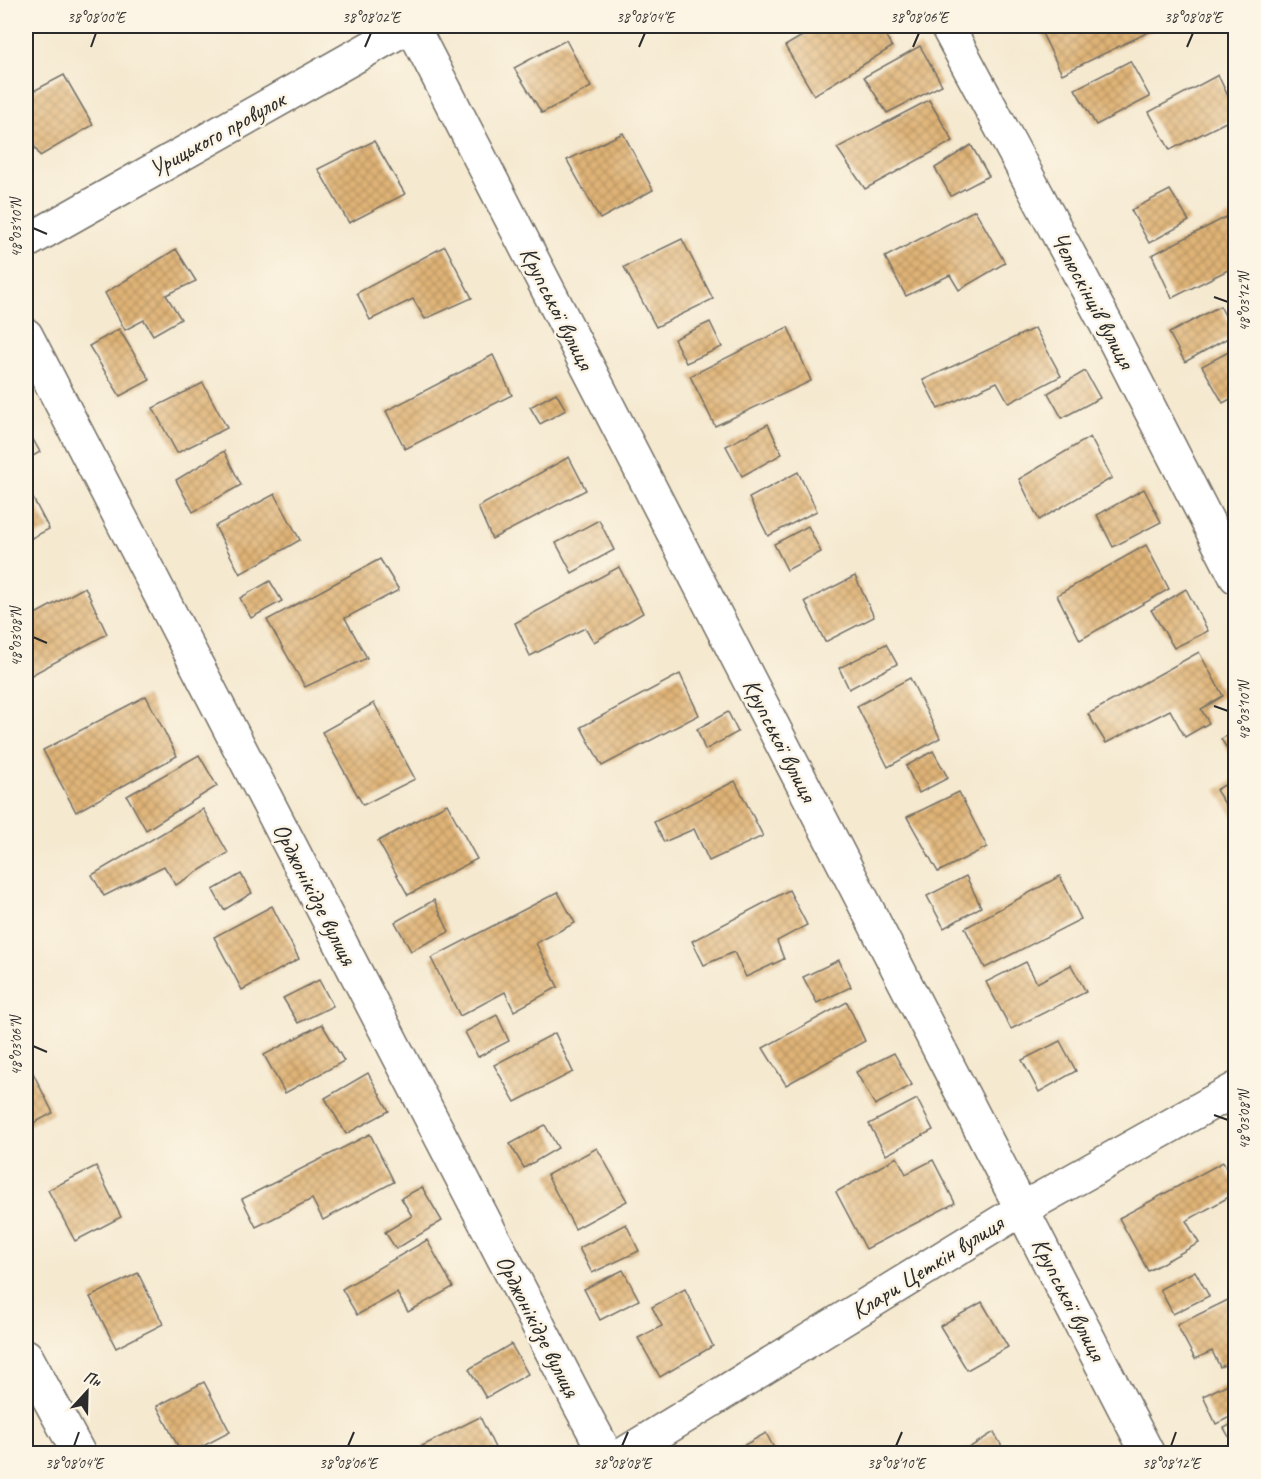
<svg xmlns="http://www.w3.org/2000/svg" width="1261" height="1479" font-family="Caveat,sans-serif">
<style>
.building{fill:url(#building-cross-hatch)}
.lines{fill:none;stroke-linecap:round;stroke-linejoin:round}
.minor-casing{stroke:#726e65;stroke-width:36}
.tertiary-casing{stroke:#726e65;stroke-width:36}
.minor{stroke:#fff;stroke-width:33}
.tertiary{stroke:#fff;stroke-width:33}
.ticks{fill:none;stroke:#2b2b2b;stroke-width:2}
.labels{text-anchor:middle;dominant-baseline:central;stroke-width:5;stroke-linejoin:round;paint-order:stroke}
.street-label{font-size:24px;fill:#2b2b2b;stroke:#fcf5e5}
.neatline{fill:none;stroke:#2b2b2b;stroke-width:2}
.ticks-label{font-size:15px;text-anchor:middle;fill:#2b2b2b}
</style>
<defs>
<pattern id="building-cross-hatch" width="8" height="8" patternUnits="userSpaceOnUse" patternTransform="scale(1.5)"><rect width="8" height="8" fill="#e0b477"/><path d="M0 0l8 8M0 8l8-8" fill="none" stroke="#b69362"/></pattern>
</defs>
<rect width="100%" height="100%" fill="#fcf5e5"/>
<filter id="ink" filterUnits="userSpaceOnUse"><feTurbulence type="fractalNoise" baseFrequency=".0167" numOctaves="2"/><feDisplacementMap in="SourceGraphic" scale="12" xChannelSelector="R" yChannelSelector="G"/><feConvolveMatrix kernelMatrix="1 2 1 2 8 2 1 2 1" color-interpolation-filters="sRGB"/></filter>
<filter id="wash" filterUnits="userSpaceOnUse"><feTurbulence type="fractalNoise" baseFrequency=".008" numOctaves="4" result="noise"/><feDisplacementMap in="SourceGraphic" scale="24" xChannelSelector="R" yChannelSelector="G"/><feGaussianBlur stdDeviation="1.35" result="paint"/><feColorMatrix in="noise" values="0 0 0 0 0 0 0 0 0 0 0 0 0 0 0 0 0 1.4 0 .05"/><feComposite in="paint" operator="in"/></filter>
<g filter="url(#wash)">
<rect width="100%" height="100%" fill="#f5e9d0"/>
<g id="blocks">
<g class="building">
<path d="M819,26H880L892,47L814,95L785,46Z"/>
<path d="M1058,26H1156L1157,28L1062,74L1042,33Z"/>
<path d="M566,40L591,87L542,113L514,68Z"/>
<path d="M920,46L942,85L887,113L864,77Z"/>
<path d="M1130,61L1150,97L1096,125L1075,89Z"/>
<path d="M64,75L93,125L40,156L26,132V95Z"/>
<path d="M1218,75L1236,113V117L1170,150L1149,112Z"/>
<path d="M929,100L953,141L865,189L837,148Z"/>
<path d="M623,133L653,190L600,219L567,160Z"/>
<path d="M374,141L405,194L349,223L318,169Z"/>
<path d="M971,145L989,176L951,196L935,168Z"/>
<path d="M1170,190L1189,221L1149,243L1131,210Z"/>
<path d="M975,210L1005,263L959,290L950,275L906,296L885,257Z"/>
<path d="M1236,212V266L1172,298L1152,255Z"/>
<path d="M682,239L713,299L656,327L624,267Z"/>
<path d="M445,246L472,298L425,319L413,299L370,320L357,293Z"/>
<path d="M176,249L196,281L166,295L181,319L153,335L144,320L125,330L105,293Z"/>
<path d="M1220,306L1235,334L1185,362L1169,333Z"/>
<path d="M710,322L722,347L686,363L674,339Z"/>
<path d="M788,327L811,381L715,426L690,376Z"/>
<path d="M1035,328L1061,376L1009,403L997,382L938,409L923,380Z"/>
<path d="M119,329L150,380L120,396L89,346Z"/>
<path d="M1236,348V396L1223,403L1202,366Z"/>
<path d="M493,355L512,395L405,449L386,411Z"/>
<path d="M1085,371L1100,398L1062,418L1048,393Z"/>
<path d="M203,383L227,428L177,453L153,408Z"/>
<path d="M556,393L566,410L540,424L530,407Z"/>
<path d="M768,424L782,454L742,476L726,446Z"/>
<path d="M26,427L40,452L26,460Z"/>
<path d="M1090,437L1112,478L1039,520L1019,479Z"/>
<path d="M224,451L241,485L193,512L176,480Z"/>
<path d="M569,457L586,490L492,539L478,507Z"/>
<path d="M798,472L817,511L768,536L749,498Z"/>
<path d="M26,485L49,529L26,541Z"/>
<path d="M1144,489L1161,522L1113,547L1097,515Z"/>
<path d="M275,494L300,540L240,574L215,526Z"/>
<path d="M599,520L614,550L572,573L556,543Z"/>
<path d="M808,526L821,552L787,570L774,544Z"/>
<path d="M1146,545L1169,589L1080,640L1057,595Z"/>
<path d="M380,559L399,590L345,618L367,658L305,687L267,620Z"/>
<path d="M619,567L643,613L594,642L585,628L530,656L515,623Z"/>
<path d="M855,576L874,617L825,642L805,601Z"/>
<path d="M270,581L282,601L251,618L240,598Z"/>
<path d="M85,587L107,634L26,678V619Z"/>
<path d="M1186,589L1208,631L1174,648L1151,610Z"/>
<path d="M886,644L897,664L849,689L839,668Z"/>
<path d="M1199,652L1223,696L1201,709L1209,723L1185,737L1170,710L1106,743L1088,714Z"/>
<path d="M680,674L699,715L602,766L581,727Z"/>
<path d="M910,678L940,738L888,767L857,706Z"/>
<path d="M146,696L177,756L76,812L43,750Z"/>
<path d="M374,703L415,779L363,805L322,732Z"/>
<path d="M728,712L738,732L705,750L697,729Z"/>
<path d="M1236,731V763L1221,739Z"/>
<path d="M933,751L948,778L919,793L906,766Z"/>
<path d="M199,755L217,786L146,830L127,796Z"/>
<path d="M1236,778V821L1216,790Z"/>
<path d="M735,781L763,836L709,861L694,829L664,842L654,822Z"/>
<path d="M959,792L987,847L938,872L907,817Z"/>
<path d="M447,804L477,859L408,895L378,841Z"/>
<path d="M203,809L228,853L176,885L164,866L104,896L92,875Z"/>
<path d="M241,874L252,893L224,910L213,890Z"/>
<path d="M966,876L981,907L944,928L927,896Z"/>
<path d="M1060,876L1081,919L985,968L965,928Z"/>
<path d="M789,890L807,925L777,941L784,959L746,977L734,952L704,965L692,941Z"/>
<path d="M558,892L575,923L536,943L558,987L514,1011L505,992L460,1016L431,958Z"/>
<path d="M434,900L449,932L411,951L395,922Z"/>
<path d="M272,906L299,959L242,990L214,937Z"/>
<path d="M839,960L851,987L817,1003L803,977Z"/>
<path d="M1026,962L1037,983L1071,965L1086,992L1011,1029L986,982Z"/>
<path d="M319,980L333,1006L298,1023L283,998Z"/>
<path d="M847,1002L865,1041L786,1085L763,1048Z"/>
<path d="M497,1015L509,1041L478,1057L465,1032Z"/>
<path d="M322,1024L344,1061L285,1093L264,1055Z"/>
<path d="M555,1033L573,1072L515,1102L494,1065Z"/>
<path d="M1060,1041L1076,1071L1039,1092L1022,1060Z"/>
<path d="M894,1053L912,1085L875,1105L856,1072Z"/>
<path d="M26,1059L53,1113L26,1127Z"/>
<path d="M368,1073L389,1111L346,1134L325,1098Z"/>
<path d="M917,1099L933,1130L886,1155L869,1124Z"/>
<path d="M545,1125L558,1148L524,1168L510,1144Z"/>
<path d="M370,1134L394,1182L323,1220L312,1199L256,1227L242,1199Z"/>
<path d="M597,1148L627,1201L575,1229L547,1175Z"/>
<path d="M897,1157L906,1174L933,1160L955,1203L866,1249L836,1192Z"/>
<path d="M1223,1162L1236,1188V1193L1186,1221L1199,1243L1148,1271L1119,1218Z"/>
<path d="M96,1166L121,1217L75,1241L48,1190Z"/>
<path d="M422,1187L442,1221L396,1249L385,1232L412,1216L401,1198Z"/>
<path d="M626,1224L639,1251L592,1273L579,1248Z"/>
<path d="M427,1240L453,1287L408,1312L397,1293L357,1315L342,1289Z"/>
<path d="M623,1270L639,1300L600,1320L584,1289Z"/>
<path d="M1195,1271L1209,1296L1173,1314L1160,1289Z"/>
<path d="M138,1273L163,1324L116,1348L90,1297Z"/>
<path d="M685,1289L713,1346L660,1377L638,1338L662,1326L652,1307Z"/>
<path d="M1236,1296V1360L1220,1367L1212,1351L1195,1359L1177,1325Z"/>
<path d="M982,1302L1008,1347L967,1370L940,1326Z"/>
<path d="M511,1344L528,1374L486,1398L469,1369Z"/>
<path d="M1236,1380V1414L1216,1424L1203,1396Z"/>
<path d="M204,1382L230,1432L188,1454H182L157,1406Z"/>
<path d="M480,1417L498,1454H427L422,1446Z"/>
<path d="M1236,1422V1449L1224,1428Z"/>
<path d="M994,1432L1006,1454H959Z"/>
<path d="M766,1433L777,1454H728Z"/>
</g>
</g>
</g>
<g filter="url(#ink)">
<use href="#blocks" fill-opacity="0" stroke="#726e65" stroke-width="1.5"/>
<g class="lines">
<defs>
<g id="minor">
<path d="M412,26L1148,1454"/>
<path d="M947,26L1112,335L1236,577"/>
<path d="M26,242L409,26"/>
<path d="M26,335L578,1402L606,1454"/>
<path d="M26,1356L79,1454"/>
</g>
<path id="tertiary" d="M624,1454L1022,1209L1236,1089"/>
</defs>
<use href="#minor" class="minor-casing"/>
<use href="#tertiary" class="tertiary-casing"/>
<use href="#minor" class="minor"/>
<use href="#tertiary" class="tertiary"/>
</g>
</g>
<path class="ticks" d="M91,47L96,33M365,47L371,33M639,47L645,33M913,47L919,33M1187,47L1193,33M33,228L47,234M1214,297L1228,302M33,637L47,643M1214,706L1228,711M33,1046L47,1052M1214,1115L1228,1120M74,1446L79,1432M348,1446L354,1432M622,1446L628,1432M896,1446L902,1432M1171,1446L1176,1432"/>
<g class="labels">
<g class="street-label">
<text transform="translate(217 134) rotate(-29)">Урицького провулок</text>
<text transform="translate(1093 300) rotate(62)">Челюскінців вулиця</text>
<text transform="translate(557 308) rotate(63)">Крупської вулиця</text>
<text transform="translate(780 740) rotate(63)">Крупської вулиця</text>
<text transform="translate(315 894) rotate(63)">Орджонікідзе вулиця</text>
<text transform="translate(927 1267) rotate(-32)">Клари Цеткін вулиця</text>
<text transform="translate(1069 1299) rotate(63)">Крупської вулиця</text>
<text transform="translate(538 1326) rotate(63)">Орджонікідзе вулиця</text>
</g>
</g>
<rect width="1261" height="1479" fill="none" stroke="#fcf5e5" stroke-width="66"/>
<g transform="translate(87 1392) rotate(22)" stroke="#fcf5e5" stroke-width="4.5" paint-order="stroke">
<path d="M0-4.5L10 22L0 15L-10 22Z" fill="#2b2b2b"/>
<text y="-9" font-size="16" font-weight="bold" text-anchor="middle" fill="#2b2b2b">Пн</text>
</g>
<rect x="33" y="33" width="1195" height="1413" class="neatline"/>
<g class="ticks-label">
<text x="96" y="22">38°08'00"E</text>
<text x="371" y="22">38°08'02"E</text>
<text x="645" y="22">38°08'04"E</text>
<text x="919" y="22">38°08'06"E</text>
<text x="1193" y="22">38°08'08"E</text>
<text transform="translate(16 228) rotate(-90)" y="5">48°03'10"N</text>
<text transform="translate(1244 302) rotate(-90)" y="5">48°03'12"N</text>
<text transform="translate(16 637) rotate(-90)" y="5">48°03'08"N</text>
<text transform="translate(1244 711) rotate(-90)" y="5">48°03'10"N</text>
<text transform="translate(16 1046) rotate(-90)" y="5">48°03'06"N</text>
<text transform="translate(1244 1120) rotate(-90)" y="5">48°03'08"N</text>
<text x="74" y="1468">38°08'04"E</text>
<text x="348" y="1468">38°08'06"E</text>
<text x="622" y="1468">38°08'08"E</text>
<text x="896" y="1468">38°08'10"E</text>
<text x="1171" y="1468">38°08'12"E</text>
</g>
</svg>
